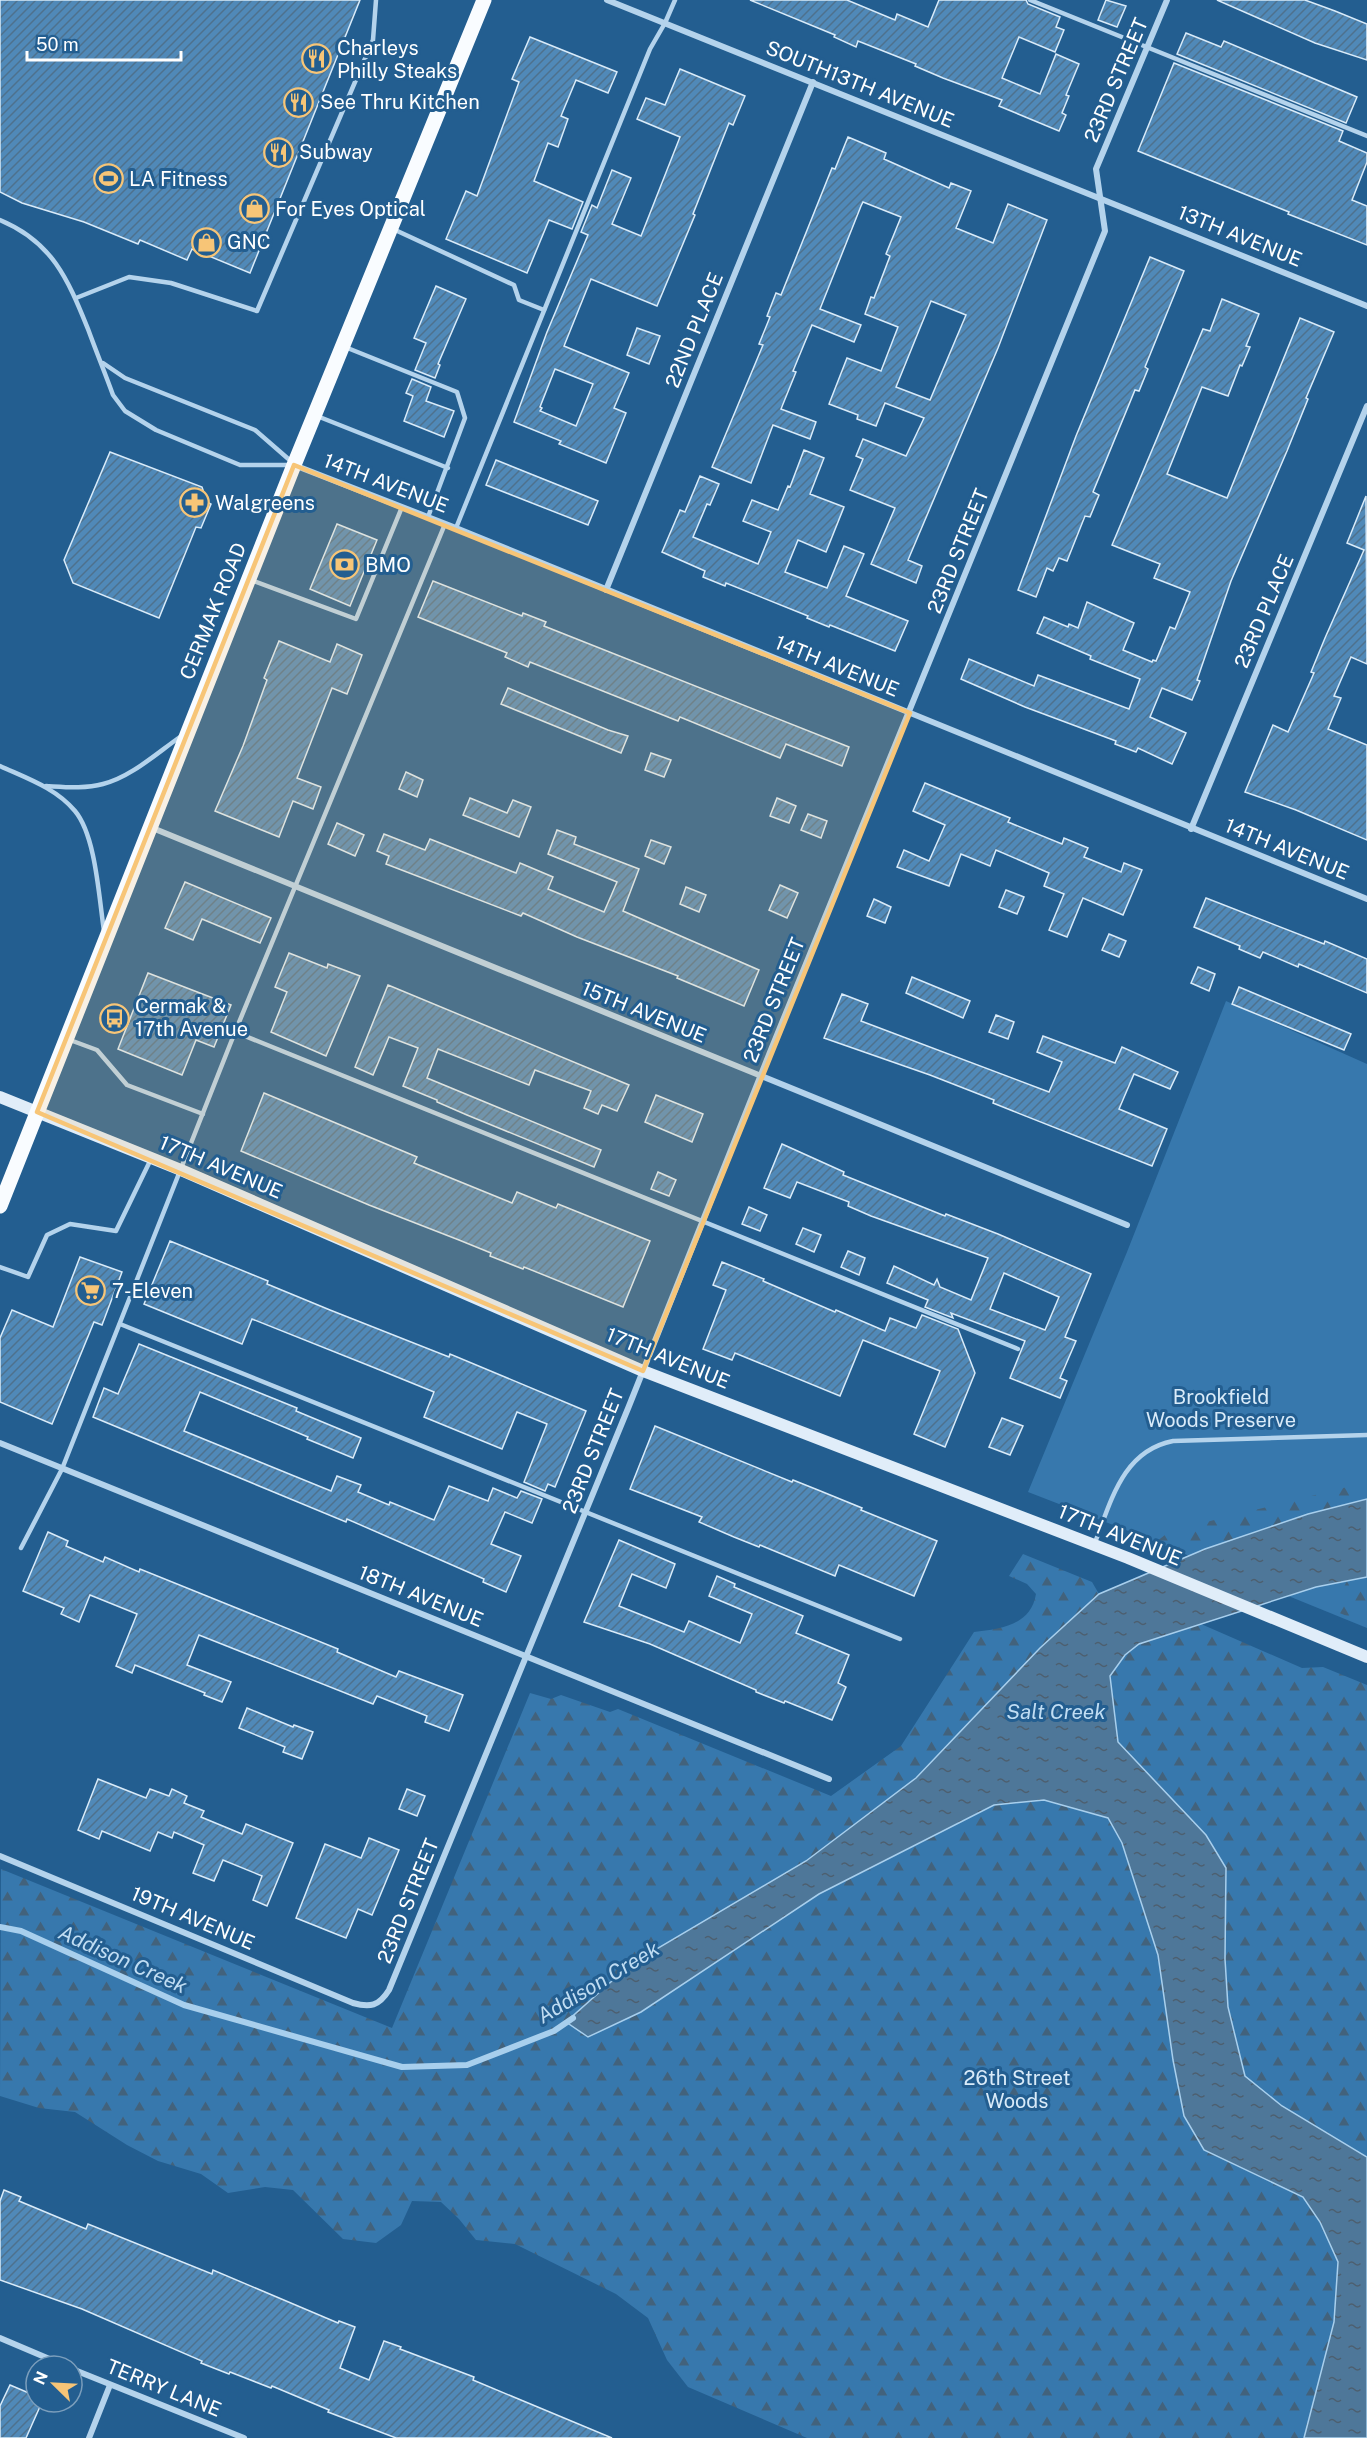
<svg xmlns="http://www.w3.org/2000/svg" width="1367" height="2438" font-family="'Public Sans',sans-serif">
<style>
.green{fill:#3778ad}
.forest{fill:url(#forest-firs)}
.water{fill:url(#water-ripples);stroke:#a8cfed;stroke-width:1.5}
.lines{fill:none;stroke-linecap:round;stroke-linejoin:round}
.stream{stroke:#a8cfed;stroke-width:6}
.building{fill:url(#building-hatch);stroke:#d9ebf9;stroke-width:1.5;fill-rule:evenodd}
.lane{stroke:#b4d3ec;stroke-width:4.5}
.street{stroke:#b4d3ec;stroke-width:6}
.secondary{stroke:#e0edf9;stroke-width:12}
.primary{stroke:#f9fcff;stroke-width:15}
.marked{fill:#f7c577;fill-opacity:0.2;stroke:#f7c577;stroke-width:4.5;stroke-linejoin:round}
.labels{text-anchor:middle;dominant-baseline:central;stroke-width:6;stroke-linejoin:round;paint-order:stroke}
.poi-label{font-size:20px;fill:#fff;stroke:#235e90;text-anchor:start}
.street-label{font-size:20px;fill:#fff;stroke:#235e90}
.park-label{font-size:20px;fill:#d9ebf9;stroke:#235e90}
.water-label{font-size:21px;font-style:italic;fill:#c0ddf3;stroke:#235e90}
</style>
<defs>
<pattern id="forest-firs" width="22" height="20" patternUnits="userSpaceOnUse" patternTransform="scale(1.5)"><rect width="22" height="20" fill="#3778ad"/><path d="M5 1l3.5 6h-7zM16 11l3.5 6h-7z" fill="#42627c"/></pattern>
<pattern id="water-ripples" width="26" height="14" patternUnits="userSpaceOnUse" patternTransform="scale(1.5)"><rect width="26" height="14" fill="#4e7799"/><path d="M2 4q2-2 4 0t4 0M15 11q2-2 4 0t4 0" fill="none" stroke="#4d5f6f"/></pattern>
<pattern id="building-hatch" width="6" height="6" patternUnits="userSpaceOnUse" patternTransform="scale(1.5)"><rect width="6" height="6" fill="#5089b8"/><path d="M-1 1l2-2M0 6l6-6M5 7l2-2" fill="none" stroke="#4e718d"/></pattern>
</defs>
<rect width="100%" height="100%" fill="#235e90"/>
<path class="green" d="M1226,1001L1367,1064V1628L1121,1528L1028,1492L1127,1252Z"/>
<g class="forest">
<path d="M1367,1482V1499L1308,1514L1188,1555L1156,1542L1170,1531Z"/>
<path d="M1023,1554L1092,1582L1099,1594L1040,1648L916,1778L806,1861L631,1964L566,2022L994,1805L1044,1800L1108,1818L1122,1843L1158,1955L1173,2060L1291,2190L1303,2197L1320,2222L1338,2262L1334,2322L1304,2438H807L688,2387L667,2360L648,2318L616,2294L515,2244L476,2240L459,2219L441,2202L412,2201L401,2225L376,2243L343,2239L293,2190L265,2187L228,2193L201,2174L158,2161L127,2145L75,2112L39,2108L0,2096L1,1869L392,2028L530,1693L551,1699L561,1695L610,1712L618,1709L831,1796L901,1746L974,1632C1001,1629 1031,1625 1036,1594L1027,1584L1009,1576Z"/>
<path d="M1367,1577V1624L1332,1610L1347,1581Z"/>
<path d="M1201,1624L1302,1668L1323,1667L1367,1685V2157L1282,2106L1245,2076L1228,2007L1225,1959L1226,1868L1206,1835L1118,1742L1110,1675L1125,1655L1139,1644Z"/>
</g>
<path class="water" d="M1367,1499V1577L1316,1587L1139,1644L1125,1655L1110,1676L1118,1742L1206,1835L1226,1868L1225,1959L1228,2007L1245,2076L1282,2106L1367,2157V2438H1304L1334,2322L1338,2262L1320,2222L1303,2197L1204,2150L1184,2116L1173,2060L1158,1955L1122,1843L1108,1818L1044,1800L994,1805L819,1894L641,2012L588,2037L566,2022L631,1964L806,1861L916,1778L1040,1648L1099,1594L1205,1549L1308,1514Z"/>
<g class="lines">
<path class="stream" d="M0,1927L21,1931L184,2005L402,2067L467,2065L554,2031L573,2018"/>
</g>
<g class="building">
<path d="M0,0H360L250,273L192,249L187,260L140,240L138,244L84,222L22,203L0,192Z"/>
<path d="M750,0H847L895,20L897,14L928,27L939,0H1026L1028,4L1060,17L1056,27L1064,30L1055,52L1019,37L1002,78L1040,94L1056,54L1079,64L1066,95L1069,96L1062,113L1066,115L1059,131L999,106L1002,100L943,78L915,66L916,64L858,41L856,47L834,37L835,35Z"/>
<path d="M1106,0L1126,6L1117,27L1098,20Z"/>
<path d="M1217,0H1305L1335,11L1367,24V60L1315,43Z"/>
<path d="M1186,33L1221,47L1224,41L1357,97L1346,123L1177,54Z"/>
<path d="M530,37L617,72L608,93L576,80L561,116L568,119L558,147L548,143L534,181L583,202L572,229L549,220L527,273L446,239L466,191L477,196L519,82L512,79Z"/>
<path d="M1174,63L1343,131L1339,141L1367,153V162L1352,200L1367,206V245L1288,214L1289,212L1138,151Z"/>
<path d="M680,69L745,96L733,125L729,123L693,214L695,215L657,306L591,279L564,346L629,373L614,408L626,413L606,463L559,444L561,441L514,422L547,332L588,235L581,232L592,205L597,208L612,170L631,178L612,224L641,236L680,137L637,119L646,98L665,105ZM555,369L593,384L576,426L540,411L542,408L540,407Z"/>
<path d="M848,137L886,153L884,159L949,188L951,183L971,191L956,228L993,243L1008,204L1047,220L998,348L908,560L922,566L916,583L871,564L895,508L850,490L863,459L856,456L863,439L906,456L924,418L885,403L876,426L857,419L858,415L829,404L847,358L881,371L898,327L865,314L871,297L874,298L890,256L886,254L901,217L863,202L861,206L820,309L861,325L854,342L812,325L793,371L796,372L781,409L816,422L810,439L773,425L751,483L712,467L763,345L759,344L770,317L767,316L776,293L781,295L832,168L835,169ZM931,301L966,315L930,400L896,387Z"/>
<path d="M1150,257L1184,271L1145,367L1148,369L1139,391L1135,390L1093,492L1099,495L1090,517L1085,516L1067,561L1059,558L1053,571L1047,568L1036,597L1018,590L1076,436Z"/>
<path d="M436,286L466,299L438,364L440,365L435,378L415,370L426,343L414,338Z"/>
<path d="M1222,299L1259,314L1246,346L1250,347L1242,366L1240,365L1228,396L1202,387L1167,474L1227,498L1300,318L1334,332L1306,398L1308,399L1287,451L1231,581L1197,680L1200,681L1192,700L1162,688L1150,717L1186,733L1172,764L1138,748L1136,752L1115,744L1116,741L1025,707L961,679L969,659L1034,686L1038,675L1129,709L1140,679L1090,659L1091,656L1037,633L1044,617L1068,627L1069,624L1078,628L1087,602L1134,623L1123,650L1152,662L1153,660L1156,661L1170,627L1175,629L1190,592L1154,578L1160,564L1112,545L1203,329L1210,331Z"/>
<path d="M637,328L660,336L649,364L627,355Z"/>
<path d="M412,379L431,387L426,401L454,411L444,437L404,421L413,396L406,393Z"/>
<path d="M804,450L824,458L810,494L844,507L826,552L798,540L785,572L827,588L844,546L864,554L846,596L908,621L895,651L830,625L829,627L807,618L808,616L726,583L725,586L703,577L705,571L662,552L680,510L685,512L700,476L719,484L710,505L707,504L693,537L758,564L771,532L743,521L752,500L778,510L788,486L790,487Z"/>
<path d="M110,452L202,487L207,502L211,504L201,528L196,527L159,618L73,583L64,560Z"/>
<path d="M496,460L598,501L588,525L486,485Z"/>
<path d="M1366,496L1367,664L1351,657L1334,696L1341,698L1328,729L1367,745V840L1296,810L1245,792L1273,725L1288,732L1314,673L1311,672L1325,638L1364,550L1347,543Z"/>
<path d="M337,524L377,540L350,606L310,589Z"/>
<path d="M433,581L522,616L523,613L546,622L544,626L849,747L842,766L786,744L780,758L680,717L678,721L530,662L528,667L505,657L507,653L418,617Z"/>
<path d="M279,641L330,662L337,644L362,655L347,694L332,688L297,778L321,787L313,809L293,801L279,837L215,811L243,746L267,680L264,678Z"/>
<path d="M508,688L608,730L628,736L621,753L501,704Z"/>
<path d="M651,753L671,760L664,777L645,770Z"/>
<path d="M406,772L423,780L417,797L399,789Z"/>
<path d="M925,783L1010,818L1008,822L1062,844L1064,838L1088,848L1084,857L1121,872L1124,863L1142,870L1123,915L1083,898L1067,937L1049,930L1064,894L1044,886L1049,873L996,850L990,866L961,854L949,886L897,867L904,850L929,861L945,825L913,811Z"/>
<path d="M470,798L507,813L513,800L531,807L519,837L463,815Z"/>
<path d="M777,798L796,806L789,823L770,816Z"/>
<path d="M808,814L827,821L821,838L801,830Z"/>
<path d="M337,823L364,835L355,856L328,844Z"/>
<path d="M557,830L576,837L574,844L639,869L623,911L759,970L744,1006L677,978L678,976L577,937L523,913L521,916L386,864L389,856L377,851L384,834L425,850L430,839L516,873L520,863L553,877L548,889L604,912L617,882L548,854Z"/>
<path d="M651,840L671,847L664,864L645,856Z"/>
<path d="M185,882L271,918L260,943L202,919L193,940L165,928Z"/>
<path d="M780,885L798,893L787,918L769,910Z"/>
<path d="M686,887L706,895L699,912L680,904Z"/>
<path d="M1006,890L1024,897L1017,914L999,907Z"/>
<path d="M1206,898L1324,944L1325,941L1367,959V993L1299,964L1298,967L1263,952L1260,958L1239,949L1240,946L1194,927Z"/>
<path d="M874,899L891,907L885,923L867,916Z"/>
<path d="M1109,934L1126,941L1119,957L1102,950Z"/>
<path d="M289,953L327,968L328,964L360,976L326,1056L271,1032L287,992L275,987Z"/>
<path d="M1198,967L1215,974L1209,991L1191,983Z"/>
<path d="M148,973L231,1005L214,1047L196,1040L182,1075L118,1049Z"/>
<path d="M912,977L970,1001L963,1018L906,993Z"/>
<path d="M388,985L629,1085L617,1111L602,1105L598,1114L584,1108L591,1091L535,1070L529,1085L438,1049L427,1078L601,1150L594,1167L467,1115L437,1102V1100L403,1086L418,1048L389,1037L373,1075L355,1067Z"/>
<path d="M1239,987L1351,1034L1344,1050L1232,1004Z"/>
<path d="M842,994L868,1004L861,1021L1049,1092L1062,1062L1037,1052L1043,1036L1115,1063L1122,1047L1178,1072L1170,1089L1134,1074L1119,1109L1167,1129L1152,1166L1013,1111L993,1103L994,1100L930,1075L824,1038Z"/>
<path d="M996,1015L1014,1022L1008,1039L989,1032Z"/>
<path d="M264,1093L417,1157L414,1163L512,1203L517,1192L556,1208L558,1204L650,1241L623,1307L524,1267L523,1269L490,1256L491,1253L459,1240L369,1205L241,1151Z"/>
<path d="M656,1095L703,1114L692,1142L645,1122Z"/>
<path d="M782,1144L844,1172L843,1175L945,1216L946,1214L998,1234L1091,1274L1065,1337L1076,1341L1060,1378L1067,1381L1060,1398L1010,1378L1025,1341L951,1313L953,1318L925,1307L928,1300L887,1283L894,1266L934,1285L937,1279L940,1287L971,1300L988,1258L871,1216L848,1206L849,1202L797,1182L790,1198L764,1188ZM1004,1273L1059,1297L1045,1330L990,1309Z"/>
<path d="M658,1172L676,1180L669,1196L651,1189Z"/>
<path d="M749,1207L767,1215L760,1231L742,1224Z"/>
<path d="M803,1228L821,1235L814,1252L796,1244Z"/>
<path d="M170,1241L268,1281L267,1284L330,1310L449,1357L450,1354L586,1411L555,1487L548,1484L545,1491L524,1482L547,1424L517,1412L502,1449L424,1417L434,1392L370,1366L252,1319L242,1344L144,1304Z"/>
<path d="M848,1251L865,1258L859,1275L841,1267Z"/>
<path d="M80,1257L122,1272L102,1325L94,1322L52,1424L0,1402V1338L12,1310L53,1327Z"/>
<path d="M722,1262L764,1279L763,1281L835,1312L836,1310L885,1331L890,1318L916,1328L922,1315L958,1329L975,1373L945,1447L914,1434L940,1371L863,1340L840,1396L735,1353L732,1360L703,1349L726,1290L713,1285Z"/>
<path d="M139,1344L297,1408L296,1411L361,1438L353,1458L307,1439L308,1437L200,1392L184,1431L331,1491L337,1476L361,1485L358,1492L389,1505L390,1502L434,1520L449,1486L488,1501L493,1488L517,1498L521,1491L542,1499L532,1523L505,1512L491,1544L521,1556L506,1592L483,1582L484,1579L347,1519L346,1522L93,1417L104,1388L118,1394Z"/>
<path d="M1002,1418L1023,1426L1010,1455L989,1447Z"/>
<path d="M655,1426L792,1482L793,1480L818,1490L862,1508L861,1510L937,1541L914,1596L839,1565L835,1576L760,1545L759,1547L734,1537L699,1522L702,1517L630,1489Z"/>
<path d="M48,1532L68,1541L66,1546L103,1562L105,1557L139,1572L140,1569L338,1649L337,1652L396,1677L399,1671L463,1695L449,1731L425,1722L427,1716L377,1696L373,1704L199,1635L187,1665L231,1682L222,1702L204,1695L205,1693L135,1665L132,1673L116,1666L137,1614L90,1595L79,1622L61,1614L64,1608L23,1591Z"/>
<path d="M619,1540L675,1564L666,1588L632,1574L619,1606L684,1632L689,1621L740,1643L752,1614L709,1596L717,1576L735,1584L734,1587L803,1616L796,1633L849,1655L838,1683L846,1687L832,1720L785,1701L784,1703L756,1692V1690L650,1644L584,1622Z"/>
<path d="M247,1708L293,1727L294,1725L313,1732L302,1759L283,1752L285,1747L239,1728Z"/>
<path d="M98,1779L146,1798L150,1789L169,1796L172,1789L187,1796L184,1803L204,1811L201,1817L242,1834L246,1824L293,1843L267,1906L253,1900L262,1876L223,1860L214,1881L193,1873L204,1845L174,1832L172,1838L158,1832L150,1851L102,1831L99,1839L78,1830Z"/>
<path d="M407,1789L425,1796L417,1816L399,1809Z"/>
<path d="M369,1838L399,1850L372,1915L358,1909L346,1938L296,1918L325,1844L361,1858Z"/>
<path d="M4,2190L21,2197L19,2201L86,2229L88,2224L212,2274L213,2270L338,2323L339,2321L355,2327L340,2368L369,2380L384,2341L401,2347L400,2349L474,2377L473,2380L612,2438H396L328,2412L329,2410L272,2386L271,2388L230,2372L229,2374L201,2363L202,2361L82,2309L0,2280V2201Z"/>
<path d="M10,2385L36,2396V2402H42L26,2438H0V2406Z"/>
</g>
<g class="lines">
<g class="lane">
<path d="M1030,0L1367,136"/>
<path d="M0,220C53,242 68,280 88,329C96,351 105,373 113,395L125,411L156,430L240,465H291"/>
<path d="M393,229L514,285L519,300L544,310"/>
<path d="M76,298L129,277L171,283L257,311L373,40L376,0"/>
<path d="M345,347L457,392L465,418L428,517"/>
<path d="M103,363L125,378L255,430L293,463"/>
<path d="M317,416L448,468"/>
<path d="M456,528L650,49L665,23L675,0"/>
<path d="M251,580L356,619L402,507"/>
<path d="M0,766C26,778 56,788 75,811C96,836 99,899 104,931"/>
<path d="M46,786C65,787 85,789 103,784C131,777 157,753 180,737"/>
<path d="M235,1032L1018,1349"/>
<path d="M70,1040L97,1050L127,1085L203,1114"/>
<path d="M0,1267L28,1277L47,1235L70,1224L116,1231L151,1159"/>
<path d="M120,1324L900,1639"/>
<path d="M1094,1545C1111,1502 1122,1451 1173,1441L1367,1435"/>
<path d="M21,1548L62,1469L235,1032L445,524"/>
</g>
<g class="street">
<path d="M607,0L1367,306"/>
<path d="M294,465L456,528L1367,899"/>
<path d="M606,590L813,82"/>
<path d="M150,827L1127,1225"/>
<path d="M1191,829L1367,406"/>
<path d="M0,1443L829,1779"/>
<path d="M0,1856L353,2003C370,2008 379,2006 389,1990L629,1406L770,1052L1105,231L1096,169L1167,0"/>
<path d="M0,2338L66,2366"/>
<path d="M72,2369L244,2438"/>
<path d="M89,2438L110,2385"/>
</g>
<path class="secondary" d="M0,1097L181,1170L643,1371L1128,1558L1367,1657"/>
<path class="primary" d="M0,1206L294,465L484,0"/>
</g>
<path class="marked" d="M294,465L910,713L643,1371L37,1112Z"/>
<defs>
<symbol id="restaurant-ring" viewBox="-11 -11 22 22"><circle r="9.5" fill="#235e90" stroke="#f7c577" stroke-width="1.5"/><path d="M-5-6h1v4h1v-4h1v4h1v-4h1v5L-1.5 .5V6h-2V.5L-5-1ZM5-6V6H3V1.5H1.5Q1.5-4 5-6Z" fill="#f7c577"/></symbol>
<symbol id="stadium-ring" viewBox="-11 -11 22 22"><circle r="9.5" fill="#235e90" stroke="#f7c577" stroke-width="1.5"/><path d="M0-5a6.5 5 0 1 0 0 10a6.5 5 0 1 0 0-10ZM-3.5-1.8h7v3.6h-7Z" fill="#f7c577"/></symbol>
<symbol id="shop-ring" viewBox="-11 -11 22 22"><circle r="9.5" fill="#235e90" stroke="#f7c577" stroke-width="1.5"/><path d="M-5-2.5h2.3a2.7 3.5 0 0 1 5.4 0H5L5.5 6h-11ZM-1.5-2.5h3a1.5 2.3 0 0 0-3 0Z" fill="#f7c577"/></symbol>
<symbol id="pharmacy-ring" viewBox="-11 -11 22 22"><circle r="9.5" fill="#235e90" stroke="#f7c577" stroke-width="1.5"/><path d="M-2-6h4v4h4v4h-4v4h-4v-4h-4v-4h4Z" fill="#f7c577"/></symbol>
<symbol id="bank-ring" viewBox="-11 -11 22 22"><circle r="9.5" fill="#235e90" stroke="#f7c577" stroke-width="1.5"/><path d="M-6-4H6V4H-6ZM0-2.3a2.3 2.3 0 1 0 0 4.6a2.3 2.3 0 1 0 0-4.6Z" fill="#f7c577"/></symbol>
<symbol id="bus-ring" viewBox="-11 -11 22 22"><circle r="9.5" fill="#235e90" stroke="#f7c577" stroke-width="1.5"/><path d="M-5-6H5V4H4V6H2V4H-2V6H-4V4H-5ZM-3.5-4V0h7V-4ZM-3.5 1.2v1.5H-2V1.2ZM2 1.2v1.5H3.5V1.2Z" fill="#f7c577"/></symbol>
<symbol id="supermarket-ring" viewBox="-11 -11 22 22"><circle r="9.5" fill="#235e90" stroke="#f7c577" stroke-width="1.5"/><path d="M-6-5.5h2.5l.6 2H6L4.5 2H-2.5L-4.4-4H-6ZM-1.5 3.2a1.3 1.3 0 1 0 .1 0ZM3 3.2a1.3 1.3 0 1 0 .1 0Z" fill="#f7c577"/></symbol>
</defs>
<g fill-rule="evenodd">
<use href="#restaurant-ring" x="300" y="42" width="33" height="33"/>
<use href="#restaurant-ring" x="282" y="86" width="33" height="33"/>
<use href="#restaurant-ring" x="262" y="136" width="33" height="33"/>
<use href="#stadium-ring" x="92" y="162" width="33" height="33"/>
<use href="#shop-ring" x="238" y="192" width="33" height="33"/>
<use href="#shop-ring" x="190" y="226" width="33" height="33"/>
<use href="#pharmacy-ring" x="178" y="486" width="33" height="33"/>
<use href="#bank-ring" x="328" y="548" width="33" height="33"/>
<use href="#bus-ring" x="98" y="1002" width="33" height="33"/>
<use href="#supermarket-ring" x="74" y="1274" width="33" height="33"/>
</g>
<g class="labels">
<g class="poi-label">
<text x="337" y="48">Charleys<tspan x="337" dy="23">Philly Steaks</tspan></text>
<text x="320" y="102">See Thru Kitchen</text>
<text x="299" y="152">Subway</text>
<text x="129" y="179">LA Fitness</text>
<text x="275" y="209">For Eyes Optical</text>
<text x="227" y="242">GNC</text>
<text x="215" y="503">Walgreens</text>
<text x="365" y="565">BMO</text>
<text x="135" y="1006">Cermak &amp;<tspan x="135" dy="23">17th Avenue</tspan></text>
<text x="112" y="1291">7-Eleven</text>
</g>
<g class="street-label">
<text transform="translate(1116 80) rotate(-67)">23RD STREET</text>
<text transform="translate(860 84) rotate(22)">SOUTH13TH AVENUE</text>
<text transform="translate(1240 236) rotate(22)">13TH AVENUE</text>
<text transform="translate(694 330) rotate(-68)">22ND PLACE</text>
<text transform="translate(386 483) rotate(21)">14TH AVENUE</text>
<text transform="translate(958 551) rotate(-68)">23RD STREET</text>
<text transform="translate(213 611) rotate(-68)">CERMAK ROAD</text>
<text transform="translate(1264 611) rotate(-67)">23RD PLACE</text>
<text transform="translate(837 666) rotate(22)">14TH AVENUE</text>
<text transform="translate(1287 849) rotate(22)">14TH AVENUE</text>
<text transform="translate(774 1000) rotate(-68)">23RD STREET</text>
<text transform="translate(644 1012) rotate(22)">15TH AVENUE</text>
<text transform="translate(221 1167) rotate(23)">17TH AVENUE</text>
<text transform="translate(668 1358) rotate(22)">17TH AVENUE</text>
<text transform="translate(593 1451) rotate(-68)">23RD STREET</text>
<text transform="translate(1120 1535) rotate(22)">17TH AVENUE</text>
<text transform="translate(421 1596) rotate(22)">18TH AVENUE</text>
<text transform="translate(408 1901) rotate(-68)">23RD STREET</text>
<text transform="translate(193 1918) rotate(23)">19TH AVENUE</text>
<text transform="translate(164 2388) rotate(22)">TERRY LANE</text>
</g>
<g class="park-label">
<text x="1221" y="1397">Brookfield<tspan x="1221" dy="23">Woods Preserve</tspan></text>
<text x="1017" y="2078">26th Street<tspan x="1017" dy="23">Woods</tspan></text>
</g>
<g class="water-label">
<text x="1056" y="1711">Salt Creek</text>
<text transform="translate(123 1959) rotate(24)">Addison Creek</text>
<text transform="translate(598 1982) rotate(-31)">Addison Creek</text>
</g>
</g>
<g transform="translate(54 2384) rotate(294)"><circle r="28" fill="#235e90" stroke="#7b9ebc" stroke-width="1.5"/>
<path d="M0-4.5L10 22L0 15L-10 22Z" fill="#f7c577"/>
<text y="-9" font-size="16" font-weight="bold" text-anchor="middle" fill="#ffffff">N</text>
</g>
<path d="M27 51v9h154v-9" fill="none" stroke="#ffffff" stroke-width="3"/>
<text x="36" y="51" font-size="18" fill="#ffffff" stroke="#235e90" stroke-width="4.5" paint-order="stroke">50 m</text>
</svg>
